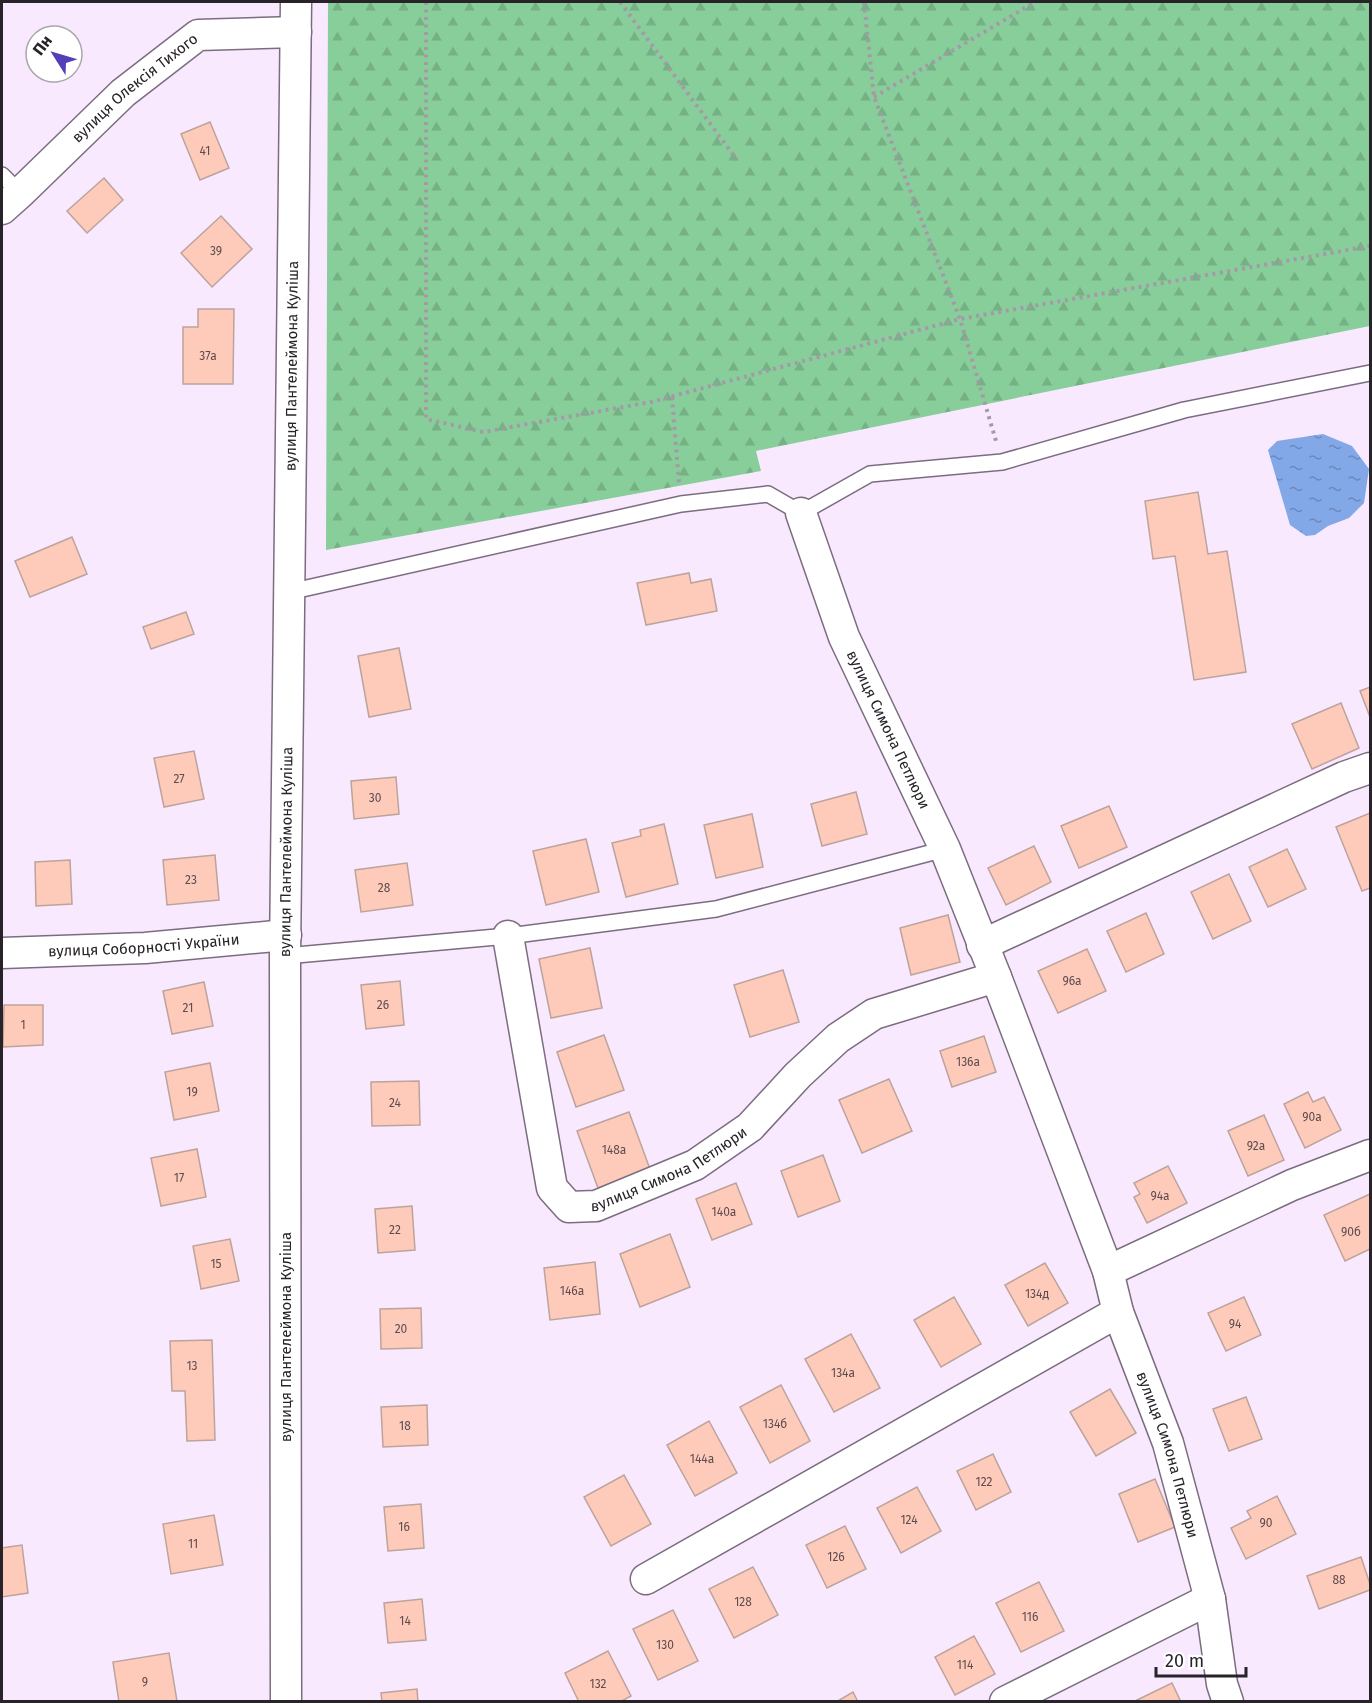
<svg xmlns="http://www.w3.org/2000/svg" width="1372" height="1703" font-family="'Fira Sans',sans-serif">
<style>
.forest{fill:url(#forest-firs)}
.water{fill:url(#water-ripples)}
.building{fill:#fecbbb;stroke:#bda39b;stroke-width:1.5}
.lines{fill:none;stroke-linecap:round;stroke-linejoin:round}
.service-casing{stroke:#7b6d7f;stroke-width:18}
.minor-casing{stroke:#7b6d7f;stroke-width:33}
.path{stroke:#a599a8;stroke-width:4;stroke-dasharray:3 4.5;stroke-linecap:butt}
.service{stroke:#fff;stroke-width:15}
.minor{stroke:#fff;stroke-width:30}
.labels{text-anchor:middle;dominant-baseline:central;stroke-width:4.5;stroke-linejoin:round;paint-order:stroke}
.number-label{font-size:12px;fill:#5e4c4e}
.street-label{font-size:15px;fill:#282229;stroke:#fff}
</style>
<defs>
<pattern id="forest-firs" width="22" height="20" patternUnits="userSpaceOnUse" patternTransform="scale(1.5)"><rect width="22" height="20" fill="#88ce9a"/><path d="M5 1l3.5 6h-7zM16 11l3.5 6h-7z" fill="#75b185"/></pattern>
<pattern id="water-ripples" width="26" height="14" patternUnits="userSpaceOnUse" patternTransform="scale(1.5)"><rect width="26" height="14" fill="#83a8e8"/><path d="M2 4q2-2 4 0t4 0M15 11q2-2 4 0t4 0" fill="none" stroke="#6b88bc"/></pattern>
</defs>
<rect width="100%" height="100%" fill="#f9e9fe"/>
<path class="forest" d="M328,2H1370V326L756,451L761,471L326,550Z"/>
<path class="water" d="M1323,434L1352,446L1369,469L1364,503L1349,518L1328,526L1315,535L1306,536L1290,525L1268,450L1277,441Z"/>
<g class="building">
<path d="M210,122L229,168L200,180L181,134Z"/>
<path d="M104,178L123,200L87,233L67,211Z"/>
<path d="M221,216L252,249L212,287L181,253Z"/>
<path d="M198,309H234L233,384H183V327H198Z"/>
<path d="M1198,492L1208,554L1227,551L1246,672L1194,680L1175,556L1153,559L1145,501Z"/>
<path d="M72,537L87,574L30,597L15,561Z"/>
<path d="M689,573L691,583L711,579L717,611L646,625L637,583Z"/>
<path d="M186,612L194,634L151,649L143,627Z"/>
<path d="M399,648L411,709L369,717L358,656Z"/>
<path d="M1370,687V717L1360,691Z"/>
<path d="M1341,703L1359,748L1312,769L1292,724Z"/>
<path d="M194,751L204,799L164,807L154,758Z"/>
<path d="M396,777L399,814L354,819L351,781Z"/>
<path d="M856,792L867,834L822,846L811,804Z"/>
<path d="M1109,806L1127,847L1079,868L1061,826Z"/>
<path d="M1370,813V888L1362,891L1336,827Z"/>
<path d="M752,814L763,867L716,878L704,825Z"/>
<path d="M664,824L678,884L626,897L612,843L641,836L640,830Z"/>
<path d="M586,839L599,892L546,905L533,851Z"/>
<path d="M1034,846L1051,882L1006,905L988,868Z"/>
<path d="M1287,849L1306,889L1268,907L1249,867Z"/>
<path d="M215,855L219,900L167,905L163,860Z"/>
<path d="M70,860L72,904L36,906L35,862Z"/>
<path d="M407,863L413,905L361,912L355,870Z"/>
<path d="M1229,874L1251,921L1213,939L1191,892Z"/>
<path d="M1146,913L1164,954L1126,972L1107,931Z"/>
<path d="M948,915L960,962L911,975L900,928Z"/>
<path d="M590,948L602,1008L551,1018L539,959Z"/>
<path d="M1087,949L1106,991L1058,1013L1038,971Z"/>
<path d="M783,970L799,1022L750,1037L734,985Z"/>
<path d="M400,981L404,1025L366,1029L361,985Z"/>
<path d="M204,982L213,1026L172,1034L163,991Z"/>
<path d="M4,1005H43V1045L3,1047Z"/>
<path d="M604,1035L624,1090L576,1107L557,1052Z"/>
<path d="M984,1036L996,1072L952,1087L940,1051Z"/>
<path d="M210,1063L219,1111L174,1120L165,1072Z"/>
<path d="M889,1079L912,1131L862,1153L839,1100Z"/>
<path d="M419,1081L420,1125L372,1126L371,1082Z"/>
<path d="M1308,1092L1313,1102L1324,1097L1341,1130L1305,1148L1284,1104Z"/>
<path d="M629,1112L650,1169L598,1188L577,1131Z"/>
<path d="M1264,1115L1284,1160L1248,1176L1228,1131Z"/>
<path d="M197,1149L206,1197L161,1206L151,1158Z"/>
<path d="M823,1155L840,1201L798,1217L781,1171Z"/>
<path d="M1168,1166L1187,1203L1147,1223L1134,1197L1140,1194L1134,1183Z"/>
<path d="M736,1183L752,1224L712,1240L696,1199Z"/>
<path d="M1370,1194V1249L1345,1261L1324,1215Z"/>
<path d="M412,1206L415,1250L378,1253L375,1209Z"/>
<path d="M670,1234L690,1287L640,1307L620,1254Z"/>
<path d="M230,1239L239,1281L201,1289L193,1246Z"/>
<path d="M595,1262L600,1314L550,1320L544,1268Z"/>
<path d="M1045,1263L1068,1303L1028,1326L1005,1285Z"/>
<path d="M954,1297L981,1344L941,1367L914,1320Z"/>
<path d="M1244,1297L1261,1335L1226,1351L1208,1313Z"/>
<path d="M421,1308L422,1348L381,1349L380,1309Z"/>
<path d="M851,1334L880,1388L834,1412L805,1359Z"/>
<path d="M212,1340L215,1440L187,1441L185,1391H172L170,1341Z"/>
<path d="M781,1385L810,1441L770,1463L740,1407Z"/>
<path d="M1110,1389L1136,1433L1096,1456L1070,1412Z"/>
<path d="M1246,1397L1262,1439L1229,1451L1213,1409Z"/>
<path d="M427,1405L428,1445L383,1447L381,1407Z"/>
<path d="M709,1421L737,1473L695,1496L667,1445Z"/>
<path d="M993,1454L1011,1492L976,1510L957,1471Z"/>
<path d="M624,1475L651,1524L611,1546L584,1497Z"/>
<path d="M1155,1479L1175,1527L1138,1542L1119,1494Z"/>
<path d="M917,1487L941,1531L901,1553L877,1508Z"/>
<path d="M1277,1496L1296,1534L1246,1559L1231,1528L1251,1518L1247,1511Z"/>
<path d="M421,1504L424,1548L388,1551L384,1507Z"/>
<path d="M214,1515L223,1565L171,1574L163,1524Z"/>
<path d="M845,1526L866,1569L827,1588L806,1545Z"/>
<path d="M22,1545L28,1593L2,1597V1548Z"/>
<path d="M1361,1557L1370,1584V1590L1319,1609L1307,1576Z"/>
<path d="M753,1567L778,1615L734,1638L709,1589Z"/>
<path d="M1039,1582L1064,1631L1021,1652L996,1603Z"/>
<path d="M422,1599L426,1640L388,1643L384,1603Z"/>
<path d="M673,1610L698,1661L658,1680L633,1629Z"/>
<path d="M974,1636L995,1674L955,1695L935,1657Z"/>
<path d="M608,1651L631,1696L620,1702H579L565,1673Z"/>
<path d="M169,1653L177,1701L119,1702L113,1662Z"/>
<path d="M1172,1683L1181,1702H1133Z"/>
<path d="M417,1689L418,1702H382L381,1693Z"/>
<path d="M853,1692L858,1702H836Z"/>
</g>
<g class="lines">
<defs>
<g id="service">
<path d="M2,175L20,193"/>
<path d="M289,592L681,504L768,494L801,513L870,474L1002,462L1184,410L1370,373"/>
<path d="M285,956L508,936L716,909L945,849"/>
</g>
<g id="minor">
<path id="s1" d="M2,209L20,193L123,93L198,35L296,32"/>
<path id="s2" d="M801,513L844,637L945,849L996,977L1108,1271L1118,1312L1168,1443L1210,1599L1222,1684L1228,1702"/>
<path id="s3" d="M508,936L552,1188L569,1207L596,1206L695,1165L750,1127L798,1075L838,1038L874,1014L996,977"/>
<path d="M982,945L1344,777L1370,768"/>
<path id="s4" d="M2,953L145,948L286,935"/>
<path d="M1108,1271L1292,1185L1370,1155"/>
<path d="M646,1579L1118,1312"/>
<path id="s5" d="M286,1702L285,956L296,2"/>
<path d="M1005,1702L1210,1599"/>
</g>
</defs>
<use href="#service" class="service-casing"/>
<use href="#minor" class="minor-casing"/>
<g class="path">
<path d="M426,2V419L483,432L651,402L960,319L1370,246"/>
<path d="M620,2L737,160"/>
<path d="M864,2L874,97L960,319L996,441"/>
<path d="M874,97L1035,2"/>
<path d="M672,397L679,483"/>
</g>
<use href="#service" class="service"/>
<use href="#minor" class="minor"/>
</g>
<g class="labels">
<g class="number-label">
<text x="205" y="151">41</text>
<text x="216" y="251">39</text>
<text x="208" y="356">37а</text>
<text x="179" y="779">27</text>
<text x="375" y="798">30</text>
<text x="191" y="880">23</text>
<text x="384" y="888">28</text>
<text x="1072" y="981">96а</text>
<text x="383" y="1005">26</text>
<text x="188" y="1008">21</text>
<text x="23" y="1025">1</text>
<text x="968" y="1062">136а</text>
<text x="192" y="1092">19</text>
<text x="395" y="1103">24</text>
<text x="1312" y="1117">90а</text>
<text x="1256" y="1146">92а</text>
<text x="614" y="1150">148а</text>
<text x="179" y="1178">17</text>
<text x="1160" y="1196">94а</text>
<text x="724" y="1212">140а</text>
<text x="395" y="1230">22</text>
<text x="1351" y="1232">90б</text>
<text x="216" y="1264">15</text>
<text x="572" y="1291">146а</text>
<text x="1037" y="1294">134д</text>
<text x="1235" y="1324">94</text>
<text x="401" y="1329">20</text>
<text x="192" y="1366">13</text>
<text x="843" y="1373">134а</text>
<text x="775" y="1424">134б</text>
<text x="405" y="1426">18</text>
<text x="702" y="1459">144а</text>
<text x="984" y="1482">122</text>
<text x="909" y="1520">124</text>
<text x="1266" y="1523">90</text>
<text x="404" y="1527">16</text>
<text x="193" y="1544">11</text>
<text x="836" y="1557">126</text>
<text x="1339" y="1580">88</text>
<text x="743" y="1602">128</text>
<text x="1030" y="1617">116</text>
<text x="405" y="1621">14</text>
<text x="665" y="1645">130</text>
<text x="965" y="1665">114</text>
<text x="145" y="1682">9</text>
<text x="598" y="1684">132</text>
</g>
<g class="street-label">
<text stroke="none"><textPath href="#s1" startOffset="180">вулиця Олексія Тихого</textPath></text>
<text stroke="none"><textPath href="#s5" startOffset="1336">вулиця Пантелеймона Куліша</textPath></text>
<text stroke="none"><textPath href="#s2" startOffset="234">вулиця Симона Петлюри</textPath></text>
<text stroke="none"><textPath href="#s5" startOffset="850">вулиця Пантелеймона Куліша</textPath></text>
<text stroke="none"><textPath href="#s4" startOffset="142">вулиця Соборності України</textPath></text>
<text stroke="none"><textPath href="#s3" startOffset="390">вулиця Симона Петлюри</textPath></text>
<text transform="translate(286 1337) rotate(-90)">вулиця Пантелеймона Куліша</text>
<text stroke="none"><textPath href="#s2" startOffset="1012">вулиця Симона Петлюри</textPath></text>
</g>
</g>
<rect width="1372" height="1703" fill="none" stroke="#282229" stroke-width="6"/>
<g transform="translate(54 54) rotate(307)"><circle r="28" fill="#ffffff" stroke="#a9a7a9" stroke-width="1.5"/>
<path d="M0-4.5L10 22L0 15L-10 22Z" fill="#533fb7"/>
<text y="-9" font-size="16" font-weight="bold" text-anchor="middle" fill="#282229">Пн</text>
</g>
<path d="M1156 1667v9h90v-9" fill="none" stroke="#282229" stroke-width="3"/>
<text x="1165" y="1667" font-size="18" fill="#282229" stroke="#ffffff" stroke-width="4.5" paint-order="stroke">20 m</text>
</svg>
